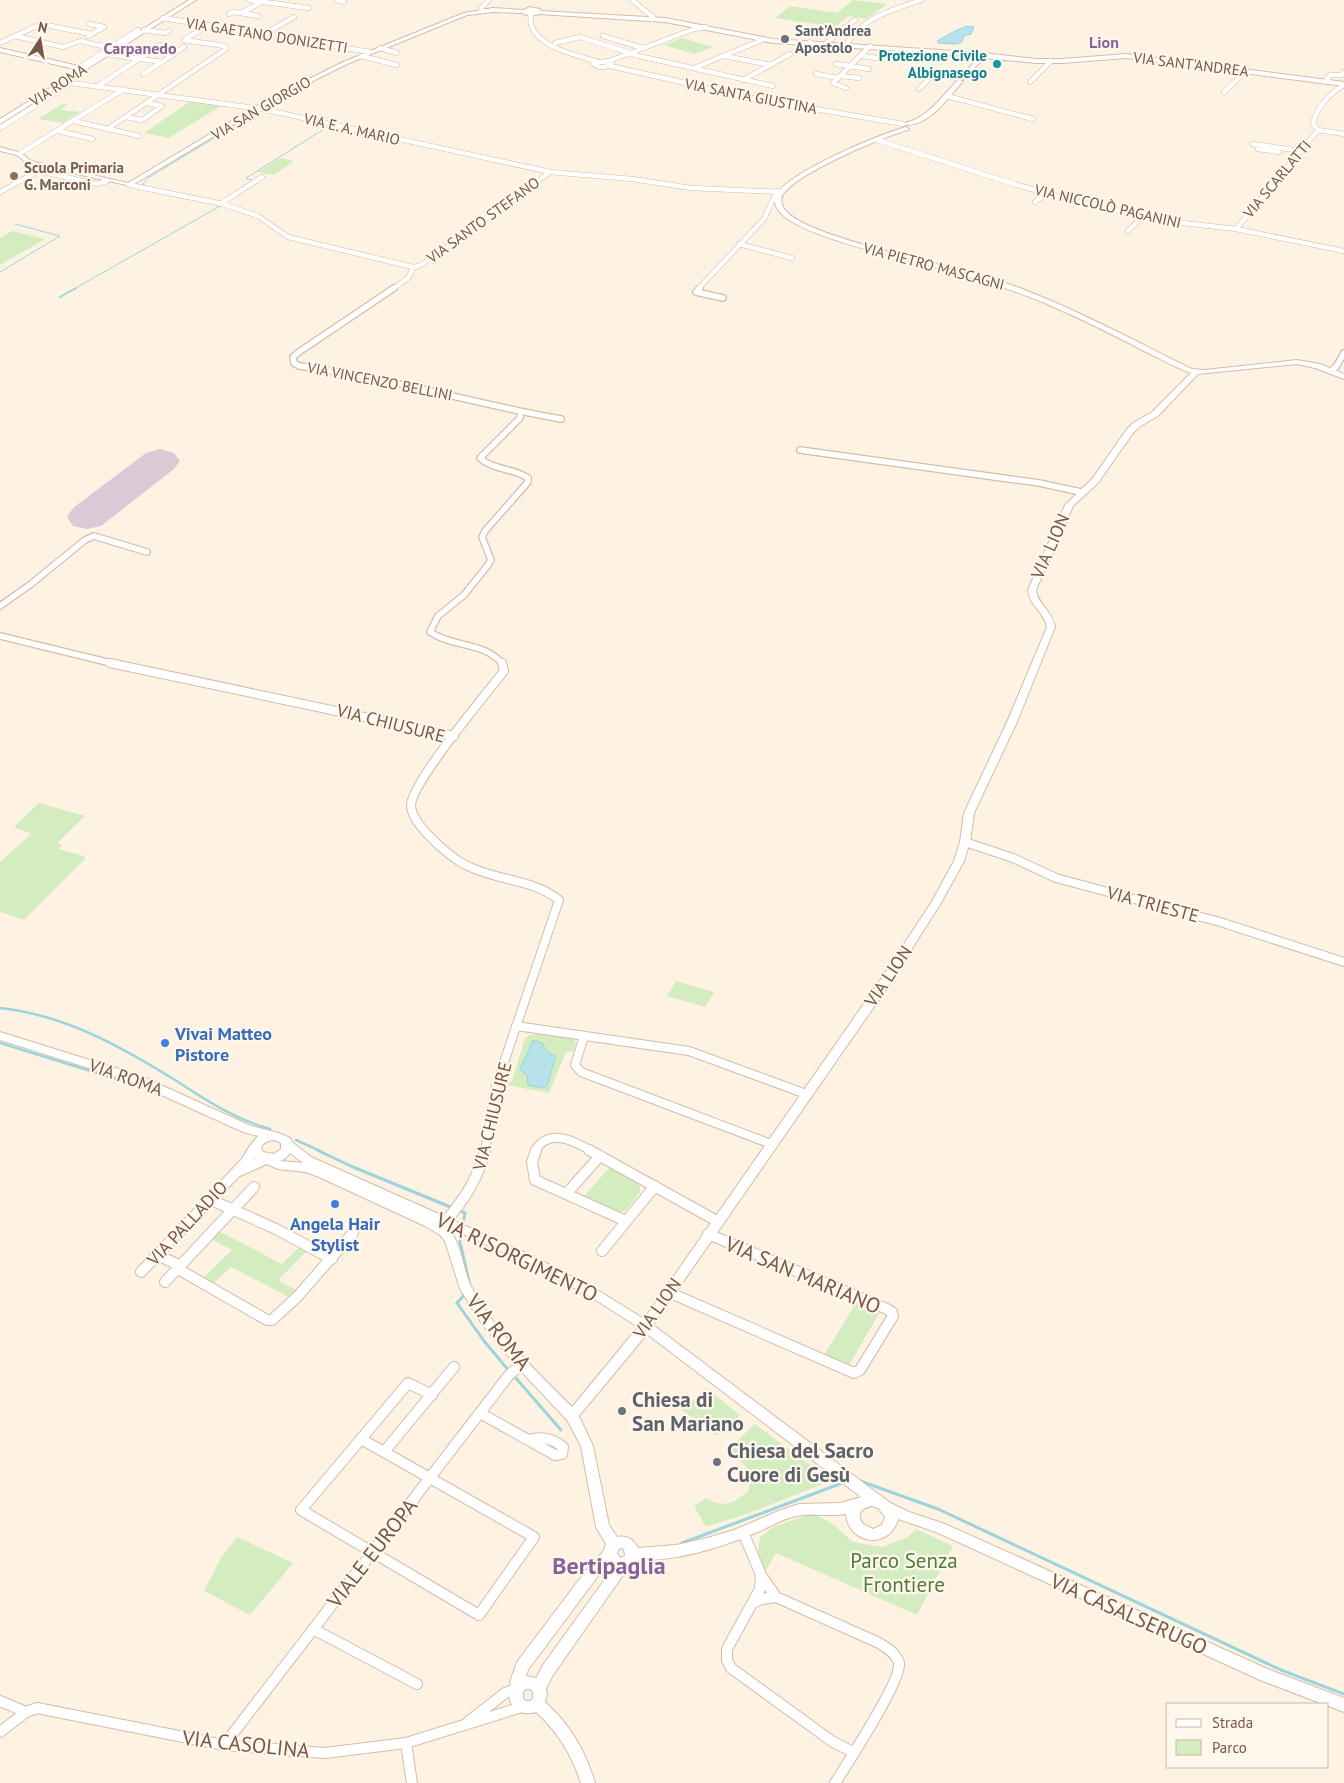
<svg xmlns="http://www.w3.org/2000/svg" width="1344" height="1783" font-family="'PT Sans',sans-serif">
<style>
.green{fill:#d4edc0}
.water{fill:#b6e3e9;stroke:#9bd4dc}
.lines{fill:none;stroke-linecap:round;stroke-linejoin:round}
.stream-far3{stroke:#9bd4dc;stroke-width:1}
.stream-far2{stroke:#9bd4dc;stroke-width:2}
.stream-far1{stroke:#9bd4dc;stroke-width:2.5}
.stream{stroke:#9bd4dc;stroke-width:3}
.runway{fill:#dacad6;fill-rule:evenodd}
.street-far3-casing{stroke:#d3bcab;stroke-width:5.5}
.street-far2-casing{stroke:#d3bcab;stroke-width:8}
.street-far1-casing{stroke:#d3bcab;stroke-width:10}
.street-casing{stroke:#d3bcab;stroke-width:12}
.secondary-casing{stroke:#d6bba8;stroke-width:2}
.street-far3{stroke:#fff;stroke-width:4.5}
.street-far2{stroke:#fff;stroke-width:5.5}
.street-far1{stroke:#fff;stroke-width:8}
.street{stroke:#fff;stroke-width:10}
.secondary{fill:#fff;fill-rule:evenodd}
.worship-dot{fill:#6b7280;stroke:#fff7eb;stroke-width:2}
.culture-dot{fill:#0f9aa8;stroke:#fff7eb;stroke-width:2}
.education-dot{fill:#8d6e63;stroke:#fff7eb;stroke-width:2}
.shop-dot{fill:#3f7fe0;stroke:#fff7eb;stroke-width:2}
.labels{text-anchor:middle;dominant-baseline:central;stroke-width:4.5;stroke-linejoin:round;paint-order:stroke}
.far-worship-label{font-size:15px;font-weight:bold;fill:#5b616d;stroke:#fff7eb;text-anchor:start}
.far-street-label{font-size:15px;fill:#795747;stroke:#fff7eb}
.far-culture-label{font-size:15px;font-weight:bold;fill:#0d838f;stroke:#fff7eb;text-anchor:end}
.far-education-label{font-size:15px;font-weight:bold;fill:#785e54;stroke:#fff7eb;text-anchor:start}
.far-quarter-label{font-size:16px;font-weight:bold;fill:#87629d;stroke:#fff7eb}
.street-label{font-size:18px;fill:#795747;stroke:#fff7eb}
.shop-label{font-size:18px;font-weight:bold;fill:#366cbe;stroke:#fff7eb;text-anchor:start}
.near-street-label{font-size:21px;fill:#795747;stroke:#fff7eb}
.near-worship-label{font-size:21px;font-weight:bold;fill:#5b616d;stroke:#fff7eb;text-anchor:start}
.near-park-label{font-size:21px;fill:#4f7a3c;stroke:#fff7eb}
.near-quarter-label{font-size:24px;font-weight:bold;fill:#87629d;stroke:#fff7eb}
</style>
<rect width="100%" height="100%" fill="#fef3e3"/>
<g class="green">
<path d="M853,0L887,4L867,19L848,16L835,27L775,18L790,6L837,13Z"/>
<path d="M682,38L713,47L695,54L663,45Z"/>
<path d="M192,100L224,104L169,138L144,133Z"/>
<path d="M62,104H68L61,110L80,112L63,123L38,119Z"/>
<path d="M281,158L294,161L274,175L257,172Z"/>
<path d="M12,231L45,239L0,265V238Z"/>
<path d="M39,803L85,816L57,843L62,845L58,849L84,856L85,859L24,920L0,912V862L31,834L14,827Z"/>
<path d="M676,981L714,992L705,1007L667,996Z"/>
<path d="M538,1034L571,1038L576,1042L573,1052H566L549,1093L506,1085L512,1081L525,1038L530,1035Z"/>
<path d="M610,1167L635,1181L640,1186V1193L625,1211L619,1212L584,1196Z"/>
<path d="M219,1231L282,1264L300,1246L308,1250L278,1280L298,1291L291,1298L231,1267L211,1286L201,1280L232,1250L211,1239Z"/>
<path d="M857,1302L880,1312L849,1365L824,1355Z"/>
<path d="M706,1388L740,1415L717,1436L682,1410Z"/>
<path d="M755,1424L821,1473L828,1482L752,1512L706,1527L694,1506L706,1498C725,1509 732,1503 748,1492C753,1471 748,1464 729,1455V1449Z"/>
<path d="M813,1513L834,1525L853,1542L882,1547L908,1537L916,1529L953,1546L917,1615L776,1553L765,1572L758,1551L760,1537L773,1527Z"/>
<path d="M237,1537L293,1563L250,1615L204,1591L221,1558Z"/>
</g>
<g class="water">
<path d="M967,26L974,27L971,34L964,36L962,42L956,44L938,43L937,41C947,35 956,30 967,26Z"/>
<path d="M533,1040L542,1043L547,1052L556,1056L547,1086L544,1088L528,1085L527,1075L520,1070Z"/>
</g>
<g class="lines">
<g class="stream-far3">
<path d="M253,181L246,178L329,126"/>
<path d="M145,186L143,184L148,178L257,112"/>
<path d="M0,272L60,236L15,224"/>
<path d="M74,289L220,206L217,205"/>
</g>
<path class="stream-far2" d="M60,297L76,288"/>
<g class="stream-far1">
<path d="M0,1008C65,1015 120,1046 175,1080C206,1100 234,1119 270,1129"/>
<path d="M0,1043L129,1083"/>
<path d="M296,1140L320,1151"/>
</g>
<g class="stream">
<path d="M317,1150L353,1167L453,1208"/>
<path d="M458,1210L465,1213L460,1242L470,1286"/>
<path d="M465,1294L457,1303L484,1341L510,1372"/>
<path d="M514,1376L561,1430"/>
<path d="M860,1481L938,1509L1281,1670L1344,1694"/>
<path d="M682,1543L845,1482"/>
</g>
<path class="runway" d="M160,449L174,453L180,461L174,469L101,526L87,529L73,526L67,517L73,508L146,453Z"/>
<defs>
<g id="street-far3">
<path d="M249,0L309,8"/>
<path d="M337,0L344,2"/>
<path d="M632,0L653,17L652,19"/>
<path d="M482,11L481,8L489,0"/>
<path d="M229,14L233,12L241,13"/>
<path d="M531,14C525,44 574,55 596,61"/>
<path d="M258,16L241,13L262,2"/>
<path d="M163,18L370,52"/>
<path d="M144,30L165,33L169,31"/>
<path d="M264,34L294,17"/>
<path d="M15,36L63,47L80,41L116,49"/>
<path d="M88,36L104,27L89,24"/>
<path d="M603,36L643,48"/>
<path d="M0,43L41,24L91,34"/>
<path d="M555,43L580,37L639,56L773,86"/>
<path d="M826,43L855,20"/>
<path d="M846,45C862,17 893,10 921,0"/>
<path d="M380,48L397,53"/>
<path d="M804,49L810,42"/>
<path d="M107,54L162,62L184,47"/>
<path d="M361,56L397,65"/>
<path d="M724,56L771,65"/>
<path d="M862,56L893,60"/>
<path d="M611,62L612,64C605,68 599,69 593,63L609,61L694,29L706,27"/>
<path d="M836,64L869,69"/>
<path d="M610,66L757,99L903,124"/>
<path d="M79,68L138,30"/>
<path d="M694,68L762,40"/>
<path d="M143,74L162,62"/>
<path d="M816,74L838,78"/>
<path d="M841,76L859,78"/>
<path d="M743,80L790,54"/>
<path d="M64,82L262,109L550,172L632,179L691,188L782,192"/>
<path d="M1030,82L1051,61"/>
<path d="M1325,82L1330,75H1342L1344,72"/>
<path d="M1344,85C1330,93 1316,108 1313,124L1318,130L1344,134"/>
<path d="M98,86L160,45"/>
<path d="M846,88L833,83L870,46"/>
<path d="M919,89L933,75L956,78"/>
<path d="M1224,92L1246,71"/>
<path d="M947,96L1033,119"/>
<path d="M126,117L142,120L162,106L147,103"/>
<path d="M74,121L139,136"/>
<path d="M0,128L71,83"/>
<path d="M109,128L226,49L225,46L184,40L208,25"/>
<path d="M58,131L93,139"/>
<path d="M877,140L1017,185L1079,202L1165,221L1236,229L1344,251"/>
<path d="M1253,144L1302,151"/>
<path d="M1258,149L1279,152"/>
<path d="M19,154L124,89"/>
<path d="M38,171L97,184L107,181"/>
<path d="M129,185L223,204L258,216L288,237L413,267L419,266L434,256L550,172"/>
<path d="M0,192L42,169"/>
<path d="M1035,202L1047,193"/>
<path d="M220,204L262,177"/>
<path d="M1236,229L1318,130"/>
<path d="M1128,231L1143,216"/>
<path d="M739,244L792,258"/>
<path d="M393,289L409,277L413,267"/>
<path d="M698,289L764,219L777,191"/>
</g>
<g id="street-far2">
<path d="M394,288L299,352L293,357L294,363L299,366C388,377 474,404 561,419"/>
<path d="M700,288L696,292L723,298"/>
<path d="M1331,371L1336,367L1344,353"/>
<path d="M800,450L1039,483L1081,492"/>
<path d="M0,606L31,584L85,540L94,536L147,552"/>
<path d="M0,636L115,664"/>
<path d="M503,664C483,641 454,648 430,632L438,616L464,595L488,565L491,560L482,537L485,531L528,482V478C513,468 493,470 480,458L520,418L521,412"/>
</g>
<g id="street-far1">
<path d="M110,663L454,736"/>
<path d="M965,842L1013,858L1056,878L1220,922L1344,962"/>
<path d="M516,1026L689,1051L806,1094"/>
<path d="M584,1036L575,1065L581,1072L771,1144"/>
<path d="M252,1151L255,1147"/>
<path d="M485,1151L496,1086L559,900C533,879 499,881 470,867C453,860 411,825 411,805C412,782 486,694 504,671L502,663"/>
<path d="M535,1151C549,1127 574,1141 592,1151"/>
</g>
<g id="street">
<path d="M536,1150L532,1162L535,1180L626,1221"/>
<path d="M589,1150L717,1221"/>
<path d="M239,1171L266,1159"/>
<path d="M566,1194L600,1156"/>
<path d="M209,1199L276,1229L332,1259"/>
<path d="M445,1222C464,1200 478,1179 485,1150"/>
<path d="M602,1251L655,1186"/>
<path d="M157,1255L181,1266"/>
<path d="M178,1269L267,1320H272L297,1297L353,1233"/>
<path d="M141,1272L245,1163L253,1150"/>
<path d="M165,1282L254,1187"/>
<path d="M668,1292L854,1373L860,1370L893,1316L892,1312L885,1308L708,1234"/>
<path d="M480,1413L555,1455L562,1454L563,1447C552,1438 542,1436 529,1440"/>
<path d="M361,1439L534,1537L479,1615L301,1510Z"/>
<path d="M361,1439L408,1383L432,1395"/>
<path d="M384,1452L454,1367"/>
<path d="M743,1532L761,1575L776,1597"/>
<path d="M761,1575L760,1589L727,1649V1660L731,1668L833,1742L853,1752"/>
<path d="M753,1603L761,1599L776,1597L877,1642C886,1647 896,1653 899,1663C902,1680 847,1764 835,1783"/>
<path d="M313,1629L417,1684"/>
<path d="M0,1701L26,1712"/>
<path d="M468,1722L505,1693L517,1689"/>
<path d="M0,1732L26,1712L37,1708L224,1745L325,1753L406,1743L525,1706"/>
<path d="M406,1743L412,1783"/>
<path d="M224,1745L509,1375L522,1364"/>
</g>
<g id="secondary">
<path d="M189,0H196L0,124V119L79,70L0,52V48L83,67Z"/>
<path d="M530,7L540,9L541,11L665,18L773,39L984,53L1036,59H1062L1126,54L1344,82V86L1126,58L1062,63H1036L984,58L964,79L961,77L979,57L918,52L773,43L665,22L539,14L531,16L521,13L493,12L467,15L347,64L269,103L131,186L27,163L17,155L0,151V147L21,153L31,161L128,183L265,101L343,62L464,13L493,8L524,10Z"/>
<path d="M958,80L963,81C948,98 930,126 905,125V123C929,117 941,97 958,80Z"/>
<path d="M906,127L909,129L908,130C882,137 800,172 784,193C781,196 781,200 782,204C786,225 862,244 882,250C927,262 974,271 1017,287C1078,310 1135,341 1192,369L1205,370L1297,360L1320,364L1344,374V379L1315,368L1297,364L1198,374L1158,416L1139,427L1133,433L1098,483L1073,506L1036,590C1038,605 1053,612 1055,627L1017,722L974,813L970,842L964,861L941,903L885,991L653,1325L889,1502L909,1512L945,1524L1270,1670L1344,1698V1712L1260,1680L936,1532L898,1519C890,1550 848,1545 846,1514C828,1517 810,1512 792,1517C778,1521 766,1529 753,1534C717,1549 676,1561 637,1560L634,1565L628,1568L553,1675L546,1689L547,1695L545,1702C570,1724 586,1752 595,1783H581C572,1755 557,1731 536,1712C518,1718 504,1702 511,1686L510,1682L517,1662L588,1568L603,1552L606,1544L596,1527L581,1446L567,1420L518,1368L482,1324L460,1289L445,1241L440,1235L427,1227L319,1177L306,1172L278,1169L254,1158L249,1147L258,1136L243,1132L133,1082L0,1040V1032L141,1076L251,1126L279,1133L290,1138L292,1142L311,1157L531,1255L599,1291L644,1319L877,985L931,903L954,861L960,842L964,813L1007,722L1047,627C1044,612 1029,605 1028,590L1065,505L1092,479L1127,429L1133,423L1152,412L1191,373C1176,368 1161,359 1146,352C1117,337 1088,322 1058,309C1008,286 955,273 903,259C877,252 784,231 776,206C774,201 775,196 778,192C796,169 878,135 906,127ZM274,1140L281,1143V1149L274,1154L263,1152L261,1147C264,1143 268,1140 274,1140ZM290,1153L303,1163H304L280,1161L286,1158ZM443,1225L523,1261L591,1297L638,1327L572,1407C536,1371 498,1335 473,1290C461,1270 464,1239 443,1225ZM647,1334L861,1497L840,1503L799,1504L776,1512L734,1530L707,1538L676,1545L638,1548C634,1540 627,1535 617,1537L609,1525L593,1446L579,1416ZM872,1506L878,1508L885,1517L882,1525L873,1529L863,1524C856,1514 861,1508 872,1506ZM620,1548L624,1549L625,1556L620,1558L617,1553ZM608,1565L613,1568L543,1665L536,1678L526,1676L528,1670L598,1576ZM526,1689H530L533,1692V1698L530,1701H526L523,1698V1692Z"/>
</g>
</defs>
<use href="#street-far3" class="street-far3-casing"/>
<use href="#street-far2" class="street-far2-casing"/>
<use href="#street-far1" class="street-far1-casing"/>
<use href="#street" class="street-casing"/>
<use href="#secondary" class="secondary-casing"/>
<use href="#street-far3" class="street-far3"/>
<use href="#street-far2" class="street-far2"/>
<use href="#street-far1" class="street-far1"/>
<use href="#street" class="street"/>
<use href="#secondary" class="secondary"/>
</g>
<g class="worship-dot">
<circle cx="785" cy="39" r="5"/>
<circle cx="622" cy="1411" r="5"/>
<circle cx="717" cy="1462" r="5"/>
</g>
<circle class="culture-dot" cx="997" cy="64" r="5"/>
<circle class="education-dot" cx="14" cy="176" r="5"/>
<g class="shop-dot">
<circle cx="165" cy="1043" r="5"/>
<circle cx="335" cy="1204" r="5"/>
</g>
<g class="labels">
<g class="far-worship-label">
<text x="795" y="30">Sant'Andrea<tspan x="795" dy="17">Apostolo</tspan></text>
</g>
<g class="far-street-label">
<text transform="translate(267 35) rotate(9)">VIA GAETANO DONIZETTI</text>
<text transform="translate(1191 64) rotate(7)">VIA SANT'ANDREA</text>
<text transform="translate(58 85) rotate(-33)">VIA ROMA</text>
<text transform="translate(751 96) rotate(11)">VIA SANTA GIUSTINA</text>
<text transform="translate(261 108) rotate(-30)">VIA SAN GIORGIO</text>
<text transform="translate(352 129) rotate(13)">VIA E. A. MARIO</text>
<text transform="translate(1277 179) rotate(-50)">VIA SCARLATTI</text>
<text transform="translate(1108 206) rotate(13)">VIA NICCOLÒ PAGANINI</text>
<text transform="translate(483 220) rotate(-36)">VIA SANTO STEFANO</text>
<text transform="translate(934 266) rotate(15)">VIA PIETRO MASCAGNI</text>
<text transform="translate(380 381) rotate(11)">VIA VINCENZO BELLINI</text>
</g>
<g class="far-culture-label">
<text x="987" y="55">Protezione Civile<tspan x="987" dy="17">Albignasego</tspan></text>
</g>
<g class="far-education-label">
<text x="24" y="167">Scuola Primaria<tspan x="24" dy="17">G. Marconi</tspan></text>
</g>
<g class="far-quarter-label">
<text x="1104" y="42">Lion</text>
<text x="140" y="48">Carpanedo</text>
</g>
<g class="street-label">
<text transform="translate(1050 546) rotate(-66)">VIA LION</text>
<text transform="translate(391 723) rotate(14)">VIA CHIUSURE</text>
<text transform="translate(1153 904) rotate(15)">VIA TRIESTE</text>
<text transform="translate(888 976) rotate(-56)">VIA LION</text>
<text transform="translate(126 1077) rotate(20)">VIA ROMA</text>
<text transform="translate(492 1116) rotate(-76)">VIA CHIUSURE</text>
<text transform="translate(187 1223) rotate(-47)">VIA PALLADIO</text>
<text transform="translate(657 1308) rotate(-55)">VIA LION</text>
</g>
<g class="shop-label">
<text x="175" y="1033">Vivai Matteo<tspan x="175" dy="21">Pistore</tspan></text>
<text x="335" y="1223" text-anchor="middle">Angela Hair<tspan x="335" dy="21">Stylist</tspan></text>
</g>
<g class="near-street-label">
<text transform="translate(517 1257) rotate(26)">VIA RISORGIMENTO</text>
<text transform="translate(803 1275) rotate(23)">VIA SAN MARIANO</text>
<text transform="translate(499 1332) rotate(52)">VIA ROMA</text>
<text transform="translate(372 1553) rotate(-52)">VIALE EUROPA</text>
<text transform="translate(1129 1614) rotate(24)">VIA CASALSERUGO</text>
<text transform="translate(246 1744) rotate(6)">VIA CASOLINA</text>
</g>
<g class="near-worship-label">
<text x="632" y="1399">Chiesa di<tspan x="632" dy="24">San Mariano</tspan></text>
<text x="727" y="1450">Chiesa del Sacro<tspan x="727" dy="24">Cuore di Gesù</tspan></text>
</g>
<g class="near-park-label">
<text x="904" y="1560">Parco Senza<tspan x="904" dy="24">Frontiere</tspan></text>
</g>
<g class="near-quarter-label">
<text x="609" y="1565">Bertipaglia</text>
</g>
</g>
<rect x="1166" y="1703" width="162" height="65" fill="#fff7eb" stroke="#c9b7a9"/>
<rect x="1176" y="1719" width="25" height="8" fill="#ffffff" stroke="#c9b7a9"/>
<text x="1212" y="1728" font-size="15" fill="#795747">Strada</text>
<rect x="1176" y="1740" width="25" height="15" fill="#d4edc0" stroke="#c9b7a9"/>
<text x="1212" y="1753" font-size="15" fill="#795747">Parco</text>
<g transform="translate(40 40) rotate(12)" stroke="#fff7eb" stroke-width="4" paint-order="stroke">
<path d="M0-4L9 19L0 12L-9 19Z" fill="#795747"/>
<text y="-8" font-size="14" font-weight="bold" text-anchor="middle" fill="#795747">N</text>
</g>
</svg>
